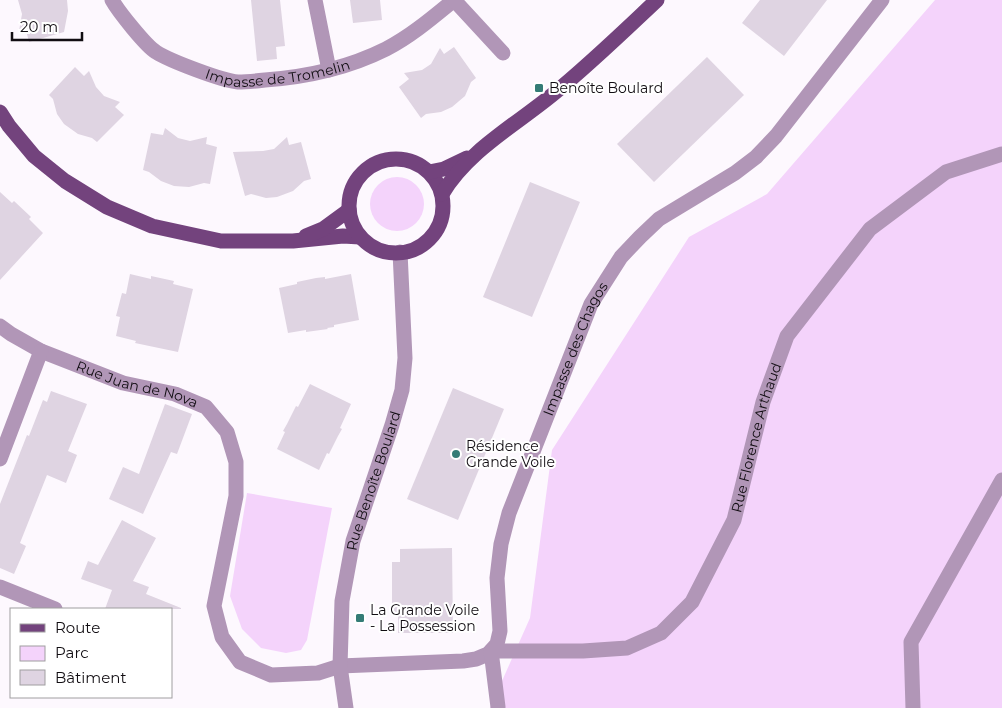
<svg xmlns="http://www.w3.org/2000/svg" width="1002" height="708" font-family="Montserrat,sans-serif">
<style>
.green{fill:#f4d3fb}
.building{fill:#dfd4e2}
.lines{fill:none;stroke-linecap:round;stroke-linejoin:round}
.minor{stroke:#b196b7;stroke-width:15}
.major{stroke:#73437d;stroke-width:15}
.poi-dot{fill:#347c76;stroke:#fff;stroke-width:2}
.labels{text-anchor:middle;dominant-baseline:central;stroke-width:4;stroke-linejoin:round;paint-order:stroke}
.street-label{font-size:14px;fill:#110d12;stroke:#fff}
.poi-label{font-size:14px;fill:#110d12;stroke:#fff;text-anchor:start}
</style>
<rect width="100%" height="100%" fill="#fdf8fe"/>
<g class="green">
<path d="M935,0H1002V708H490L530,618L552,450L689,237L767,194Z"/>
<circle cx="397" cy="204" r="27"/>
<path d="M247,493L332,508L307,640L301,650L286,653L261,648L242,629L230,596Z"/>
</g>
<g class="building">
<path d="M18,0H67L68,11L64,32L29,42L26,30L19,31L22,14Z"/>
<path d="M251,0H280L285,46L276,47L277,59L257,61Z"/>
<path d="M350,0H380L382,20L353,23Z"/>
<path d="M760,0H827L784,56L742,23Z"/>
<path d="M454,47L476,78L471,82L465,96L452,107L441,112L426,114L421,118L399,87L409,79L404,73L422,70L431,64L440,48L444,54Z"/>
<path d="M707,57L744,95L654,182L617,144Z"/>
<path d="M75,67L84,76L89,71L96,87L104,96L120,102L115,107L124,115L97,142L92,138L78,134L64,124L57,114L53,99L49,95Z"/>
<path d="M165,128L178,138L190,141L207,137L206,144L217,147L210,184L204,183L189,187L174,186L161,181L149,172L143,170L151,133L163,135Z"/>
<path d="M287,137L289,145L301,142L311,179L304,181L293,191L277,197L266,198L251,194L245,196L233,152L263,151L274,149Z"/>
<path d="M530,182L580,202L532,317L483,297Z"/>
<path d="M0,192L12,203L14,201L31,217L29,219L43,233L0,280Z"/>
<path d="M130,274L151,279V276L174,281L173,284L193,289L178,352L135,343L136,341L116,336L120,317L116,316L122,293L126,294Z"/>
<path d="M351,274L359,320L334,325V327L327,328L328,329L306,332V330L288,333L279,288L297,284V282L316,278L325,277V279Z"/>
<path d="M310,384L351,404L340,428L342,429L338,436L329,454L327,453L319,470L277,449L285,432L283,431L287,424L296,406L298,407Z"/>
<path d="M453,388L504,409L458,520L407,499Z"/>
<path d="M51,391L87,404L68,451L77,455L66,483L47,475L20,543L26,546L14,574L0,568V504L27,435L29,436L43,400L47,402Z"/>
<path d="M165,404L192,414L177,454L171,452L143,514L109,499L123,467L139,474Z"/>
<path d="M122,520L156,538L133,581L149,587L146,594L181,608V609H105L112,590L81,579L88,561L98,565Z"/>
<path d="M452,548L453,633H398V614H392V562H400V549Z"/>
</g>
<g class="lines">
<g class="minor">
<path id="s1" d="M112,0C118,11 146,46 156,52C170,61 223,81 238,82C247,82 256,81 265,80C307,77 348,68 386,49C411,36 432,18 454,0"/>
<path d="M315,0L329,70"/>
<path d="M454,0L503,53"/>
<path id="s2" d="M0,326L11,334L41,351L123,383L175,394L206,407L227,432L236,462V496L214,606L222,637L240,662L271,675L318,673L340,666L463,661L476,659L488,654L497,644L500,631L497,578L501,544L509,513L591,304L621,257L640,237L659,219L735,173L756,157L776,136L882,0"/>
<path d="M0,459L41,351"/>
<path d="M0,587L55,609"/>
<path id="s3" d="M498,707L491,651H583L627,648L661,633L692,602L734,520L763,402L787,336L870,229L946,172L1002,154"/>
<path id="s4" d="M346,708L340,666L342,601L353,541L392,425L402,390L405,358L400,252"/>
<path d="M913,708L911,642L1002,480"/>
</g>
<g class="major">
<path d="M0,112L9,126L34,156L65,181L107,207L152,226L221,241H293L343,236L360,237"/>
<circle cx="396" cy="206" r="47"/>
<path d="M429,172L444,169L467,158"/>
<path d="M442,194C468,151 514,126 552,95C589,65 623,32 657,0"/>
<path d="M306,236L323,229L349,210"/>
</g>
</g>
<g class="poi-dot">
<rect x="534" y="83" width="10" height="10" rx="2.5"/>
<circle cx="456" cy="454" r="5"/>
<rect x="355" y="613" width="10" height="10" rx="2.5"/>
</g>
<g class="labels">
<g class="street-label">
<text stroke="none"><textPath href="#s1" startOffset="196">Impasse de Tromelin</textPath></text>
<text stroke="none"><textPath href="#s2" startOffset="1072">Impasse des Chagos</textPath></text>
<text stroke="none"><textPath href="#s2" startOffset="150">Rue Juan de Nova</textPath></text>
<text stroke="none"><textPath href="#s3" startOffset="451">Rue Florence Arthaud</textPath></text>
<text stroke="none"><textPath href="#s4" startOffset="232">Rue Benoîte Boulard</textPath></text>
</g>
<g class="poi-label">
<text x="549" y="88">Benoîte Boulard</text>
<text x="466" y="446">Résidence<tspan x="466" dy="16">Grande Voile</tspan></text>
<text x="370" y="610">La Grande Voile<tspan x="370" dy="16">- La Possession</tspan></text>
</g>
</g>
<rect x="10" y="608" width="162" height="90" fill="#ffffff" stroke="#a09ea0"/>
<rect x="20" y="624" width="25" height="8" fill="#73437d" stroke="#a09ea0"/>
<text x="55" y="633" font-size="15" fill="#110d12">Route</text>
<rect x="20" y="646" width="25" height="15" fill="#f4d3fb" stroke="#a09ea0"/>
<text x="55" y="658" font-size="15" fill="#110d12">Parc</text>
<rect x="20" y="670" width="25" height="15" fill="#dfd4e2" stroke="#a09ea0"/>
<text x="55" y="683" font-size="15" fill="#110d12">Bâtiment</text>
<path d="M12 32v8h70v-8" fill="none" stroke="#110d12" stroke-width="2.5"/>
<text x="20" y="32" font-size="15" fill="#110d12" stroke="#ffffff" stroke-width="4" paint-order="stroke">20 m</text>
</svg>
